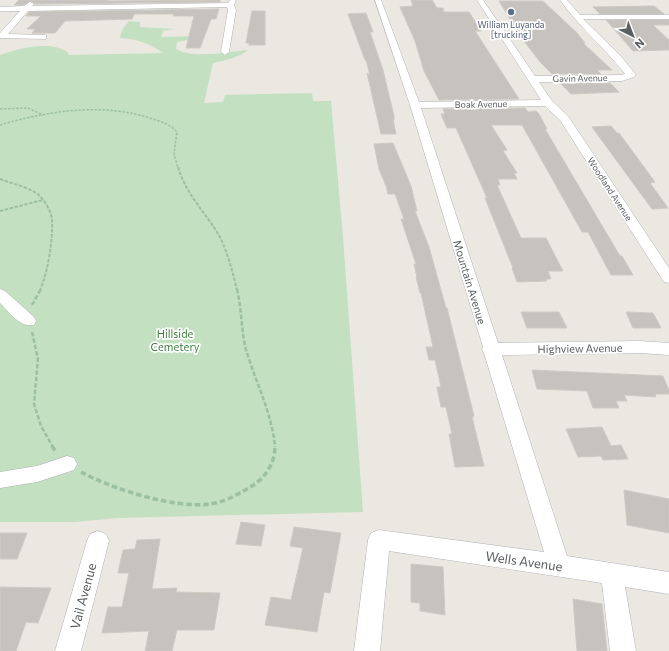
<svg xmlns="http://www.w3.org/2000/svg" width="669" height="651" font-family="Commissioner,sans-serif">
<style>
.green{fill:#c3e0c1}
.building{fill:#c6c3be;stroke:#cfc9c1}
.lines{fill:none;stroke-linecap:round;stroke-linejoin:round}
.minor-casing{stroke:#afb2b6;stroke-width:1}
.path-far3{stroke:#9bc0a2;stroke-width:1.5;stroke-dasharray:2.5 1.5;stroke-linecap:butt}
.path-far2{stroke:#9bc0a2;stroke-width:2;stroke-dasharray:3.5 1.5;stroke-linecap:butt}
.path-far1{stroke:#9bc0a2;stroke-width:2.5;stroke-dasharray:4.5 2;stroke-linecap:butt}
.path{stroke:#9bc0a2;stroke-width:3.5;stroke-dasharray:5.5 3;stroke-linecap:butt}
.minor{fill:#fff;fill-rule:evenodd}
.service-dot{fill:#5c6f8a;stroke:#fff;stroke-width:1.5}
.labels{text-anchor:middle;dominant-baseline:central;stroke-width:3.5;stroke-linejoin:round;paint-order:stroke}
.far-service-label{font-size:9px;fill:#4e5e75;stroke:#fff}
.far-street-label{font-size:9px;fill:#5a5e61;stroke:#fff}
.street-label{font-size:11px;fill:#5a5e61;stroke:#fff}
.park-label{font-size:11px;fill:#407c3e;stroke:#fff}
.near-street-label{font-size:13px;fill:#5a5e61;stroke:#fff}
</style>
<rect width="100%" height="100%" fill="#ebe8e2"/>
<path class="green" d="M129,21L140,22V27L174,29L163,31L161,37L202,36V37L177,42L176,49C193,59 228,52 248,50C238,58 226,60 213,63L204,103L223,102L225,95L312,93L313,101H331L343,237L363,512L118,518L75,522H0V55C20,48 50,40 69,53L68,55L163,53C150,43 136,39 120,38L122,30Z"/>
<g class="building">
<path d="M19,0H108L107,1L220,0V2L35,4L31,1L24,5H14Z"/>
<path d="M411,0H432L437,8H443L444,12H469L481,31H475L519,99L439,100L424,71L415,41L400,7L413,6Z"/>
<path d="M499,1H543L577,33L585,43H583L612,70H597L601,74H552L541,63L523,40Z"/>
<path d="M654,6L664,14H600L593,7Z"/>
<path d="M219,9L216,19H211L200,48H186L194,16H173L174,14H134L132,19L65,21L55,33H32L35,29H27L41,16H26L29,12Z"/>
<path d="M252,11H265V45H249V43H246Z"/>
<path d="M366,13L373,32H370L383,70L394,116V120H393L396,134H381L367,73L370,75L366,60H365L348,14Z"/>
<path d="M606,20H669V25H653L669,40V50L633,51Z"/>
<path d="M560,83H610L619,92L571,94Z"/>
<path d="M525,108L528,112L536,111L539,114L547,129H545L620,256H622L633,275H611L588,232H582L522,125H491L507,150L503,151L517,173H514L517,179H498L500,185H497L521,238H546L563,271H548L551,279H546L547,281L517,282L512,268H513L485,198H487L456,128H447L441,114H445L443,109Z"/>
<path d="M611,126L617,133H619L655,182L650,183L668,208L652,209L592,127Z"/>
<path d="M393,143L411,186L417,211H415L429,247L446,308H447L474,416L472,417L484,466L455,467L449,434H452L446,407H441L437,387H441L435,360H429L426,347H433L421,293H420L416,277H417L414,264H416L401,219H404L395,194H388L386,186L379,169L374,144Z"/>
<path d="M521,312H559L567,328H527Z"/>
<path d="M626,312L653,313L661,328H633Z"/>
<path d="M532,370L663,376L669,390V394H655L656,397L624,395L627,401H616L619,408H593L587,391L537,389Z"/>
<path d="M602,427L611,446L621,445L628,459L603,460L601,456L578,457L566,429Z"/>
<path d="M624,490L669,499V533L627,525Z"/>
<path d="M241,522L265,525L261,546L236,544Z"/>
<path d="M294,527L341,533L330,593L324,592L317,632L265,625L271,597L291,600L303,548L290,546Z"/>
<path d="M0,533H27L17,559H0Z"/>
<path d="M160,539L152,589L177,588L176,592L220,593L214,630H177L172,651H145L149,631L102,633L108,607H122L129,573H118L123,550L135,549L137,540Z"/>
<path d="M411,564L443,567L445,615L420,611V603L411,602Z"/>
<path d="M0,587L51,588L38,623L26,622L16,651H0Z"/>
<path d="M573,599L602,604L607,651H577Z"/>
</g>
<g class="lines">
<defs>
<g id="minor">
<path d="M230,0H236L234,5L236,10L229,52L225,55L221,52L228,10L227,7L28,11L8,34L43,35H46V39L0,38V33L20,11H0V7L24,6L30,2L34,4L32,6L228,3Z"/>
<path d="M375,0H381L419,102L541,100L477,0H483L535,76L621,75L625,74C605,48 579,27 560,0H567L580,15H669V19H583L620,55L636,75L634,77L622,81L539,82L552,101L568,116L669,268V283L664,282L662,279L560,120L545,106L421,108L498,343L640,341L669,343V355L640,353L502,355L567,556L669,572V594L625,587L636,651H610L602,583L389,551L380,651H354L368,540L371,533L379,530L544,552L484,353L482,349L483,347L410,105Z"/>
<path d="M0,289L5,291L34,317L36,321L34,325C20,328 9,312 0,303Z"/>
<path d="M67,456L74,458L77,464L74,470L37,482L0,488V472L37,466Z"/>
<path d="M98,531L106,534L109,541L81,651H55L87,541L90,534Z"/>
</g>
</defs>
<use href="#minor" class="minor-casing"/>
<g class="path-far3">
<path d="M0,109L28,108L43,115"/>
<path d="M0,125C48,111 99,103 147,117C158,121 169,123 177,132L174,154L178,168"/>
</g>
<g class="path-far2">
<path d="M178,167C185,192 203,210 217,232C226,246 233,273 237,290"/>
<path d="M0,179C12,184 30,187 40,196C45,201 52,213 52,220C53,240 48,272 40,290"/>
<path d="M0,211L43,200"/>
</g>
<g class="path-far1">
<path d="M237,289C242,309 241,334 247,353C257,385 272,414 275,447"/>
<path d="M32,305L41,289"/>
<path d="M32,332L38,359L34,404L41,426L53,447"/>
</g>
<g class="path">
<path d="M52,446L56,452"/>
<path d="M81,472C112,489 175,509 210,504C225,502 239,494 252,486C266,477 275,463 275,446"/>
</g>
<use href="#minor" class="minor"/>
</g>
<circle class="service-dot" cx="511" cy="12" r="4"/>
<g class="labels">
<g class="far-service-label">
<text x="511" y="24">William Luyanda<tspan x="511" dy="10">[trucking]</tspan></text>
</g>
<g class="far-street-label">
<text transform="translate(580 78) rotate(-1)">Gavin Avenue</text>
<text transform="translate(481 104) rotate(-1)">Boak Avenue</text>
<text transform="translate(610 189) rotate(57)">Woodland Avenue</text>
</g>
<g class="street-label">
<text transform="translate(470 282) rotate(73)">Mountain Avenue</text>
<text transform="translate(580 348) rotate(-1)">Highview Avenue</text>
</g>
<g class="park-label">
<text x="175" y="333">Hillside<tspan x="175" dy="13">Cemetery</tspan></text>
</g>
<g class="near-street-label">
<text transform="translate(524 561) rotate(8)">Wells Avenue</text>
<text transform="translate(83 596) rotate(-75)">Vail Avenue</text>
</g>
</g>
<g transform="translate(633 36) rotate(138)" stroke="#ffffff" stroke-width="3" paint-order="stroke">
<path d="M0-3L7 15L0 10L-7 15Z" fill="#5a5e61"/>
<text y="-6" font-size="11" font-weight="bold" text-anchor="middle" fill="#5a5e61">N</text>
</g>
</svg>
